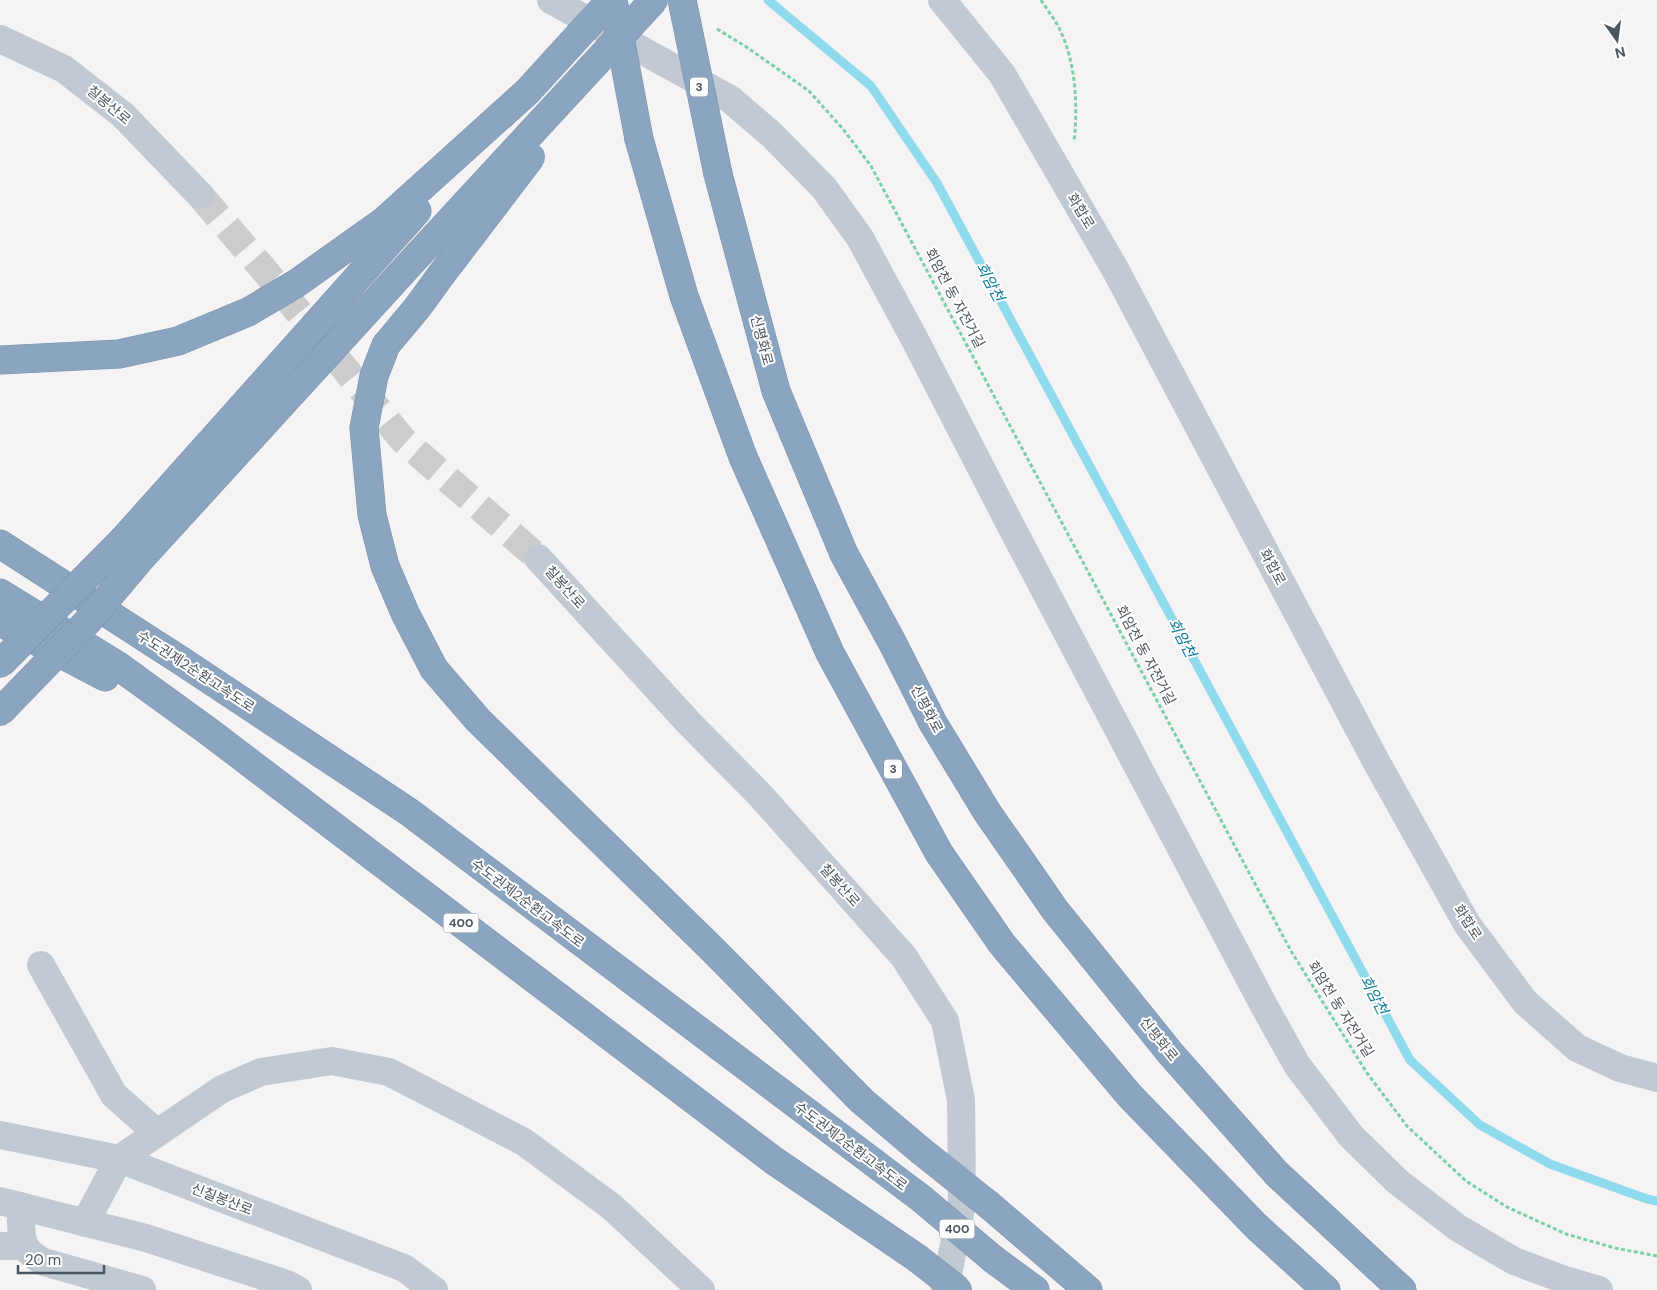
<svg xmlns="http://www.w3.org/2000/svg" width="1657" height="1290" font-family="'DM Sans','Noto Sans KR',sans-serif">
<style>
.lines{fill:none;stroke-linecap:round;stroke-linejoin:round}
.stream{stroke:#90daee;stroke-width:9}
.minor-tunnel{stroke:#caccce;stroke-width:28;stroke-dasharray:28 14;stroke-linecap:butt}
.highway-casing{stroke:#7690ad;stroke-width:29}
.path{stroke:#7ad0a6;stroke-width:3;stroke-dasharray:4 2.5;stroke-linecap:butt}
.minor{stroke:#c1cad2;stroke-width:28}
.highway{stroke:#8ba5c1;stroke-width:28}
.highway-bridge-casing{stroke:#7690ad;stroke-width:29;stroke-linecap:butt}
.highway-bridge{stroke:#8ba5c1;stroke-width:28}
.labels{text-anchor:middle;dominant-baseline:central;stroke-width:4;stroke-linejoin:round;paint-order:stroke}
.shield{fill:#fff;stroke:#808990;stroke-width:1}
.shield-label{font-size:12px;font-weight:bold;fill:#4a5661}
.street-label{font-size:14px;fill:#4a5661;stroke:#fff}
.water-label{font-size:15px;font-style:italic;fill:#0c7c9b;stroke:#fff}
</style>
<rect width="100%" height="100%" fill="#f5f3f3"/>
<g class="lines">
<path class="stream" d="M768,0L871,86L937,183L1410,1060L1480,1125L1550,1164L1647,1199L1657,1201"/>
<path class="minor-tunnel" d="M200,195L265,271L403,440L538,558"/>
<defs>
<g id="highway">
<path d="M639,139L684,296L743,457L830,653L939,853L1002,944L1130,1096L1256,1226L1326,1290"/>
<path d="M718,174L776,391L844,554L892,642L933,723L987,812L1055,910L1171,1054L1277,1174L1402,1290"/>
<path d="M441,275L417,308L386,345L374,376L364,428L372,515L385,566L405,613L434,669L478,720L713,950L862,1101L920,1150"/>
<path d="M0,360L119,354L178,341L248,312L297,283L384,221L527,92"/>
<path d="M123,540L417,211"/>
<path d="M0,544L180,660L409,812L922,1199"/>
<path d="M142,557L419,254"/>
<path d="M0,593L117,665L208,731L773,1160L917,1258"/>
<path d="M0,622L105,677"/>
<path d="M989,1205L1088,1290"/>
<path d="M993,1259L1035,1290"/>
</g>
</defs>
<use href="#highway" class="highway-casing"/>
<g class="path">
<path d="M1041,0C1047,10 1055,19 1060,30C1076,63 1078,106 1074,142"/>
<path d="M717,29L745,46L809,91L843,129L871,166L1291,951L1367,1073L1407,1126L1466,1181L1507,1207L1566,1234L1615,1248L1657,1256"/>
</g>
<g class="minor">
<path d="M551,0L730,99L772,135L824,188L860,238L914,338L1013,530L1263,1004L1297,1065L1351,1136L1398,1182L1458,1228L1514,1261L1565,1280L1599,1290"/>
<path d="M942,0L1002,74L1115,269L1378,765L1467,924L1525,1002L1577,1048L1620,1068L1657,1078"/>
<path d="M0,39L64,69L123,115L200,195"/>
<path d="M538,558L688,722L760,795L904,957L945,1021L961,1100L962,1203L945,1290"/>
<path d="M41,965L114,1095L157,1133"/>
<path d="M0,1135L119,1159L404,1268L434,1290"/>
<path d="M0,1201L146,1238L287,1284L298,1290"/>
<path d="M20,1206C23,1235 16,1248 44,1262L142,1290"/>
<path d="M85,1223L119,1159L222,1089L261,1072L332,1061L389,1072L524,1142L612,1207L701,1290"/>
<path d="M0,1246H24"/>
</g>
<use href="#highway" class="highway"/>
<defs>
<g id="highway-bridge">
<path d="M613,0L639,139"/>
<path d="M682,0L718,174"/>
<path d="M527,92L611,0"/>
<path d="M419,254L654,0"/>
<path d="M441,275L531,157"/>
<path d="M0,664L123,540"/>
<path d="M0,712L88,621L142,557"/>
<path d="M920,1150L989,1205"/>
<path d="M922,1199L993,1259"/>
<path d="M917,1258L958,1290"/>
</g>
</defs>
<use href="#highway-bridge" class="highway-bridge-casing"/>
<use href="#highway-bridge" class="highway-bridge"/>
</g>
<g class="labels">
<g class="shield">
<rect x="690" y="77.5" width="18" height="19" rx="4"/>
<rect x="884" y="759.5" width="18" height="19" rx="4"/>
<rect x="443.5" y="913.5" width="35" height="19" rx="4"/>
<rect x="939.5" y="1219.5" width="35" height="19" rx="4"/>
</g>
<g class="shield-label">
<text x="699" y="87">3</text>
<text x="893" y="769">3</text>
<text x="461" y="923">400</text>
<text x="957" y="1229">400</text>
</g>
<g class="street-label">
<text transform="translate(109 105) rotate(40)">칠봉산로</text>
<text transform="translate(1081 211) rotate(59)">화합로</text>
<text transform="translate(955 298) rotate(62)">회암천 동 자전거길</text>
<text transform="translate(762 340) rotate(75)">신평화로</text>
<text transform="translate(1273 567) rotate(62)">화합로</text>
<text transform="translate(565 587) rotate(48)">칠봉산로</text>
<text transform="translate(1146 655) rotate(62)">회암천 동 자전거길</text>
<text transform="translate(196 671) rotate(33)">수도권제2순환고속도로</text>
<text transform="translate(927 709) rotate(62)">신평화로</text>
<text transform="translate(840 885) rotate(48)">칠봉산로</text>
<text transform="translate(528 903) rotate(37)">수도권제2순환고속도로</text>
<text transform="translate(1468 922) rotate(57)">화합로</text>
<text transform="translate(1341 1009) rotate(58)">회암천 동 자전거길</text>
<text transform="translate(1159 1039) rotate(51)">신평화로</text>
<text transform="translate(851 1146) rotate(37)">수도권제2순환고속도로</text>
<text transform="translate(222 1199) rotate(21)">신칠봉산로</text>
</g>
<g class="water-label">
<text transform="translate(990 282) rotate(62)">회암천</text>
<text transform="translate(1182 638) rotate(62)">회암천</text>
<text transform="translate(1374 995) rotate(62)">회암천</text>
</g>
</g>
<g transform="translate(1617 40) rotate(166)" stroke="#ffffff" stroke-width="4" paint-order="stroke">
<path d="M0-4L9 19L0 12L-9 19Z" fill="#4a5661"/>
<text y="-8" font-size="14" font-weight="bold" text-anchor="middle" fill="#4a5661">N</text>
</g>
<path d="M18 1265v8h86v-8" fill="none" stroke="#4a5661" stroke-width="2.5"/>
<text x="25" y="1265" font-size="15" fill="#4a5661" stroke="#ffffff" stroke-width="4" paint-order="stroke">20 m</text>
</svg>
